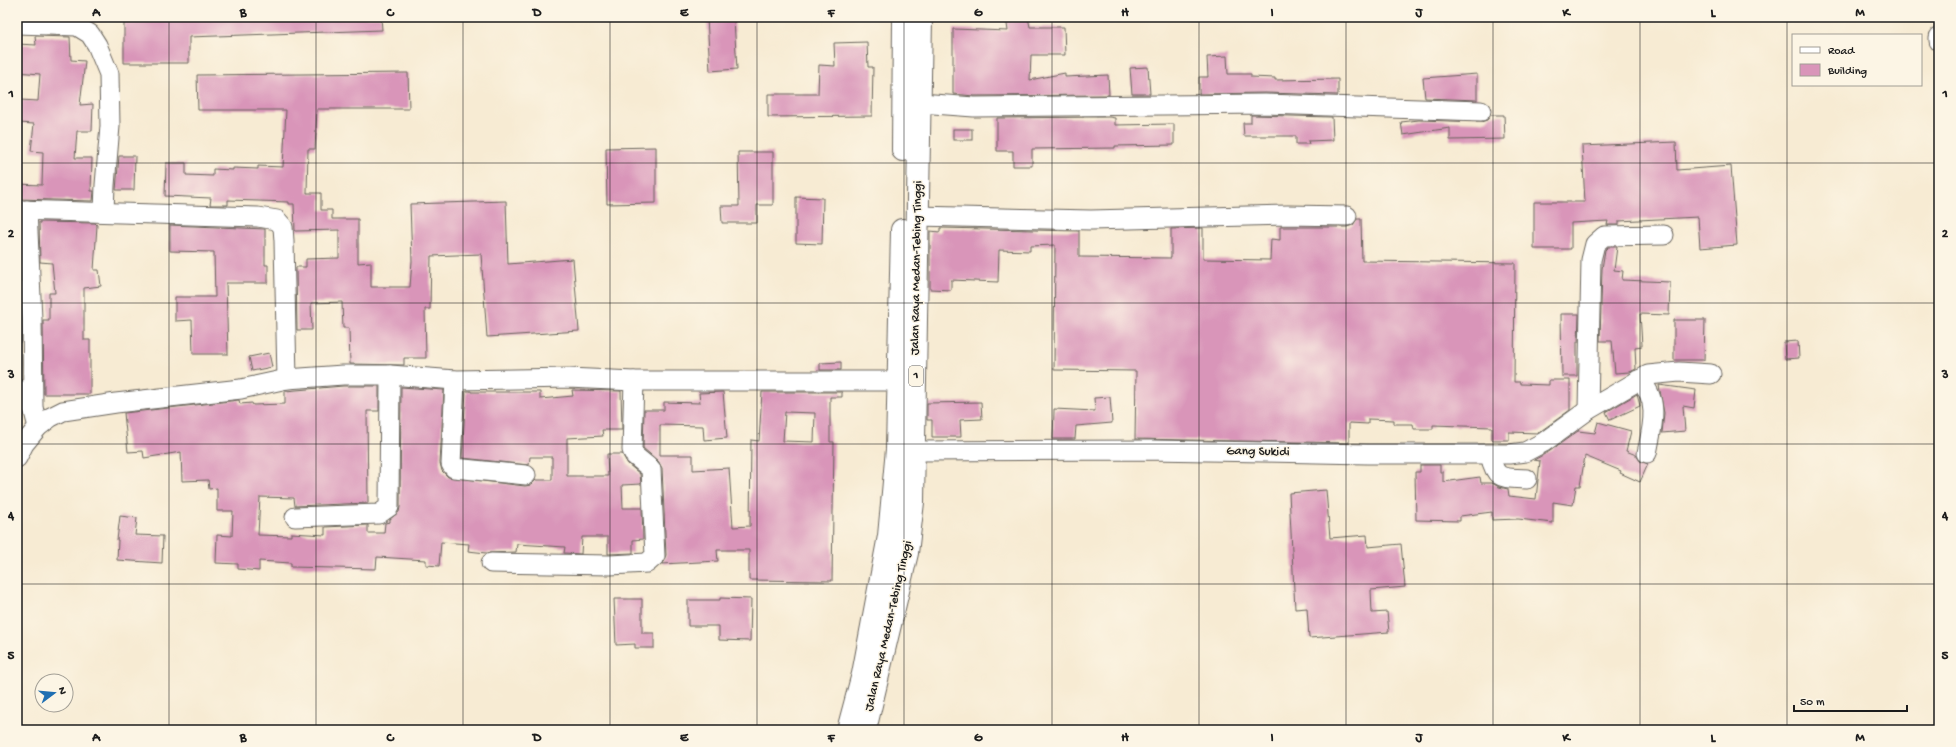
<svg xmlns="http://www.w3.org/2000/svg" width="1956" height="747" font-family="'Gochi Hand',sans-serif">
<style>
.building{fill:#d995b9;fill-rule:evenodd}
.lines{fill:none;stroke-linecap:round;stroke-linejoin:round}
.minor-casing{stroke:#69645c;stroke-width:21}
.highway-casing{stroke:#69645c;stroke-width:24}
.minor{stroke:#fff;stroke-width:19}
.highway{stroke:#fff;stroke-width:22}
.grid{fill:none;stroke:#1c1c1c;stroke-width:1;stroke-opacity:0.55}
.labels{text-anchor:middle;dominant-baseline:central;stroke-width:3;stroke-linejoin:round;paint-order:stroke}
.shield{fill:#fcf5e5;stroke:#5f5d58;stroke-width:1}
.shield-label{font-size:12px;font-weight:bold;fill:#1c1c1c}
.street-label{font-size:13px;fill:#1c1c1c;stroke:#fcf5e5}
.neatline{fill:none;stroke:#1c1c1c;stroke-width:1.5}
.grid-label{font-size:13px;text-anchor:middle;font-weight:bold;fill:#1c1c1c}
</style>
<rect width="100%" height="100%" fill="#fcf5e5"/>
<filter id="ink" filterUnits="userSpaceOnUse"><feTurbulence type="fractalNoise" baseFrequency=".025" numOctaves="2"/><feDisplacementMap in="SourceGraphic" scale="8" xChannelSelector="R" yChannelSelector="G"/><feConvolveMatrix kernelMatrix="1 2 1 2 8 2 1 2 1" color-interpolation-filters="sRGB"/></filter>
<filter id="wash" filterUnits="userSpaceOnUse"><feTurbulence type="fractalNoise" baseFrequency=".012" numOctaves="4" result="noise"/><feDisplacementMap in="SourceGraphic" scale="16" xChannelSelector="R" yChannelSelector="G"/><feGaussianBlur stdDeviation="0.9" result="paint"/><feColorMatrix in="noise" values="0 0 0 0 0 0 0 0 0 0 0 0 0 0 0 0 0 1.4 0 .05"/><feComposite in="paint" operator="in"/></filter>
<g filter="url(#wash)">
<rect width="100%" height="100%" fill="#f7ebd3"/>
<g id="blocks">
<g class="building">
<path d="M124,17H381L382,30L189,37V63H124Z"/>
<path d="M707,17H730V20H734L737,69L710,71Z"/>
<path d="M1006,17H1028L1030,27H1064L1065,55H1031L1030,80L1065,73V77L1108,75L1109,95L974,96L953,94V29L1008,31Z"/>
<path d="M35,36L70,37L71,60L85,61L80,105L93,104L92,131H77L75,158H92L91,191H94L93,201L17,199V184L42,185L43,152L31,151L34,124L19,123L20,100L38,101L40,74L17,72V44L36,45Z"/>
<path d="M867,42L868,67H873L872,116L768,117V94H818L819,65L835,66L834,43Z"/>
<path d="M1227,56L1228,74H1251V77L1275,78V80L1338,79V95L1265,93L1199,94V77H1208L1207,57Z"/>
<path d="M1148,67L1150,94H1132L1130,68Z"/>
<path d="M408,73L409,109H317L315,149H308L307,193H321V210H332V219H358V263L371,262V287H410L412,261L410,204L506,201L508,264L573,259L579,331L487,337L481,254L431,256L430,309H425L426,358H404V365L350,364L349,328H343L342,302L311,303L312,330H297L296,267H306V259L339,258V230L295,231L294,204H289V202L228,200V205H210L211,198L165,196L166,163H186V175L213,176V169L233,170V168L258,169V166L283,167L286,110H198L197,75Z"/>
<path d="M1477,74V100L1425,98L1423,78Z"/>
<path d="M1251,115L1332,117L1333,140L1308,141L1309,144H1296V136H1244L1243,123H1251Z"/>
<path d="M1491,115H1504L1505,139L1450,140V128L1403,135L1401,122L1419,120L1481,122L1487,120Z"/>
<path d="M1109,117L1115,118V125L1174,124V145L1115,146V148L1032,149V166H1013V151H997V118Z"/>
<rect x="953" y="129" width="19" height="11"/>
<path d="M1676,142L1677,170L1731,166L1737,245L1700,248L1698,217L1619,221V225H1607L1608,221L1571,223V249H1534V202H1585L1582,146Z"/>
<path d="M656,147V203L607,204L606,148Z"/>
<path d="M738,152H773V205H757V223H722L721,206H739Z"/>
<path d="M119,156H135L134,190H116Z"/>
<path d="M796,197L823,198L822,244L796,243Z"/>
<path d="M1357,219H1361L1362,261L1515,263L1514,382H1520V384L1549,385V380H1570V410L1538,433L1509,432V440H1492V427L1433,425V429H1414L1413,424H1394V420L1368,419V424L1349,423V443L1135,439L1136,371L1054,370L1055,245L1030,246V251L999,250L998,282L951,280V290L930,289V231L940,232V228L1079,231V257L1171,258V229L1203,228V259L1270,260L1271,239L1280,240V227H1347L1353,225Z"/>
<path d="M39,222L95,223L97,225L94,270H99L101,286L84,288V340H90V394H44L43,320H49V293H55L52,263L40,262Z"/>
<path d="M170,225L265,229V265H268V283H226L228,354H193L192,320L175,321V297H215L214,252L170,251Z"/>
<path d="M1608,247H1617L1614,270L1623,271L1622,280L1670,282L1669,315L1640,314L1642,346L1635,347L1636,369L1630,372L1615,373L1612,341H1600L1602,269L1605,250Z"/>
<path d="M1561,314H1579L1578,342H1577V376H1562Z"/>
<path d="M1674,320H1705L1704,360H1674Z"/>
<rect x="17" y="326" width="4" height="16"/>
<path d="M1798,341L1799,358L1785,359L1784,342Z"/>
<path d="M269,353L272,367L252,371L249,357Z"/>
<path d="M841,362V370H820V363Z"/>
<path d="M1659,385L1696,390L1694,408L1683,406L1685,431L1662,433L1664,413Z"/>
<path d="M343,386H379V411H367L368,503L295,506L294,498L260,497L258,535L291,536V533L325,535V527L368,525V533H384L385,523L390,522V519L399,512L400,507L401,387L444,390L440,463L442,471L448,477L525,486L531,485L536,480H552V457H530L529,465L462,458L466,391H471V392H540V399L573,396L572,390L621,391L622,430H602L603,436L567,438V476H608L607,454H622L628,464L640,474L641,484L622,485L623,508H642L643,539L633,540V553L608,554V537H582L581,554L564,553L565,547L517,544L516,552L486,553L468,551L469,544L441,542L439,566L426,565V560L377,557L376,569L291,567V563L259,561V571L238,569V564L216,563L217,535L232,536L233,511H217V488L209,489L208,480L182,481L181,452L144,458L143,451L128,452L124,413L239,400L240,404L252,403L253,405L285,404V391Z"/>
<path d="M723,392L727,438L704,440L703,426L660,425V455H693V470L729,468L733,527L750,526L751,440L759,441L762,392H842V397H830V442H834L832,581L749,580V550H717L718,561L662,564L666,555L662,468L658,461L643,448L644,410H664V402L700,403L699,393ZM785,412L815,413L814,442L783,441Z"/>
<path d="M1637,394L1640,406L1610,420L1606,412Z"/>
<path d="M1110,397L1112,423L1076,426L1075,439H1053L1054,409L1095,411L1094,398Z"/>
<path d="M981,402L982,419L960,420L961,437H932V420H927V403Z"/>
<path d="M1598,422L1631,431L1626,451L1636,455L1640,461L1648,464L1640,482L1620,473L1621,471L1585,456L1580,486H1576L1573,505L1553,502V523L1518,519L1492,520V512L1460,516V521L1416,520L1415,472H1420V465H1440V472H1443V482L1480,477L1481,483H1492L1499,487L1508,489L1509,496L1536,499L1540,461L1534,460L1550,451L1578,431L1595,433Z"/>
<path d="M1326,490L1330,538L1367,535L1368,547L1401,544L1405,587L1371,590L1372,613L1387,612L1389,632L1309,638L1307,608L1295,609L1289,493Z"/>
<path d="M120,516L137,518L135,535L163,536L162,563L117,560L118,540H117Z"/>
<path d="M720,598L751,599L750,641L719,640V626H688V600H720Z"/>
<path d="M614,599H642V633H654V648H635V644L616,645Z"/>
</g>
</g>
</g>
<g filter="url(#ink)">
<use href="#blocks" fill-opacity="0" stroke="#69645c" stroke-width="1"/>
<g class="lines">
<defs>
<g id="minor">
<path d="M17,24L77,26L90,34L97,45L109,74L110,126L105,185L104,212"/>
<path d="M1939,41V37"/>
<path d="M920,103L974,107L1265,104L1481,111"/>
<path d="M17,210L258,217L277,220L283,227L284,241L287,379"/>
<path d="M27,210L32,319L33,408L38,427"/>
<path d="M917,216L1091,220L1288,215L1347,216"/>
<path d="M455,380L451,464L454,468L526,475"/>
<path d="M1638,380C1661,397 1652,429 1647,453"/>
<path d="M17,389L33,408"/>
<path d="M1588,410L1591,260L1595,244L1604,236L1664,235"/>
<path d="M915,451L1152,450L1368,454H1509L1525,452L1544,442L1588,410L1648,375L1679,372L1711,374"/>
<path d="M1490,455C1496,482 1503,477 1527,479"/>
<path d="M17,458L24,444L38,427L51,417L63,411L116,403L241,389L287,379L343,375H390L455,380L568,378L634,381H898"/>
<path d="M295,517L379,514L389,507L390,375"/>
<path d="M491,563L610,565L647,563L655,556L651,469L635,456L632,450L634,381"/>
</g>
<g id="highway">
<path d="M903,150L904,17"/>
<path d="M848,730L863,674L889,536L897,449L902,230"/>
<path d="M865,730L907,553L913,502L921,17"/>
</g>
</defs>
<use href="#minor" class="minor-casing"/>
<use href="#highway" class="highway-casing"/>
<use href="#minor" class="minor"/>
<use href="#highway" class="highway"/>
</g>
</g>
<path class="grid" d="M169,17V730M316,17V730M463,17V730M610,17V730M757,17V730M904,17V730M1052,17V730M1199,17V730M1346,17V730M1493,17V730M1640,17V730M1787,17V730M17,163H1939M17,303H1939M17,444H1939M17,584H1939"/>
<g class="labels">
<rect class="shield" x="909" y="366" width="14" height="20" rx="3"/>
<g class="shield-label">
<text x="916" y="376">1</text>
</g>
<g class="street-label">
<text transform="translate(917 268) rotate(-89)">Jalan Raya Medan-Tebing Tinggi</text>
<text transform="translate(1258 452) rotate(1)">Gang Sukidi</text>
<text transform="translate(889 626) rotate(-77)">Jalan Raya Medan-Tebing Tinggi</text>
</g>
</g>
<rect width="1956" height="747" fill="none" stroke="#fcf5e5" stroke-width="44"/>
<rect x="1792" y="34" width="130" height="52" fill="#fcf5e5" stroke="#a29e95"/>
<rect x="1800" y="47" width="20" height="6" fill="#ffffff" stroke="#a29e95"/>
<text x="1828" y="54" font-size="12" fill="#1c1c1c">Road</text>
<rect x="1800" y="64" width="20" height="12" fill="#d995b9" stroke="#a29e95"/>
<text x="1828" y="74" font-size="12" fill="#1c1c1c">Building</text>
<g transform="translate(54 693) rotate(74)"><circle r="19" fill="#fcf5e5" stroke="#a29e95"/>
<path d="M0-3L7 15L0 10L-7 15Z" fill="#1f6fb2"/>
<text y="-6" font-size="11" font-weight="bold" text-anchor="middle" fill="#1c1c1c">N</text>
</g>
<path d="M1794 705v6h113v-6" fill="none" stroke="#1c1c1c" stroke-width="2"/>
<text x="1800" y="705" font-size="12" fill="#1c1c1c" stroke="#fcf5e5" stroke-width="3" paint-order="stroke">50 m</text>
<rect x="22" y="22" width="1912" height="703" class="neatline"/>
<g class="grid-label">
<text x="96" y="16">A</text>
<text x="243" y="16">B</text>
<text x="390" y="16">C</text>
<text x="537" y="16">D</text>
<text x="684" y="16">E</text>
<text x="831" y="16">F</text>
<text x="978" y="16">G</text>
<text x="1125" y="16">H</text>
<text x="1272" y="16">I</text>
<text x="1419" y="16">J</text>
<text x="1566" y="16">K</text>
<text x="1713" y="16">L</text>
<text x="1860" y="16">M</text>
<text x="11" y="97">1</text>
<text x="1945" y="97">1</text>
<text x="11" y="237">2</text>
<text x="1945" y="237">2</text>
<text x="11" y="378">3</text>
<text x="1945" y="378">3</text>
<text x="11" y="519">4</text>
<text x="1945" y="519">4</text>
<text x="11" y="659">5</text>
<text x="1945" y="659">5</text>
<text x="96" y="741">A</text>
<text x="243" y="741">B</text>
<text x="390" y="741">C</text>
<text x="537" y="741">D</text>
<text x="684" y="741">E</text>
<text x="831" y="741">F</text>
<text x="978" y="741">G</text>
<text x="1125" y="741">H</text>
<text x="1272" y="741">I</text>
<text x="1419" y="741">J</text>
<text x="1566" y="741">K</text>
<text x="1713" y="741">L</text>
<text x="1860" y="741">M</text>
</g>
</svg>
